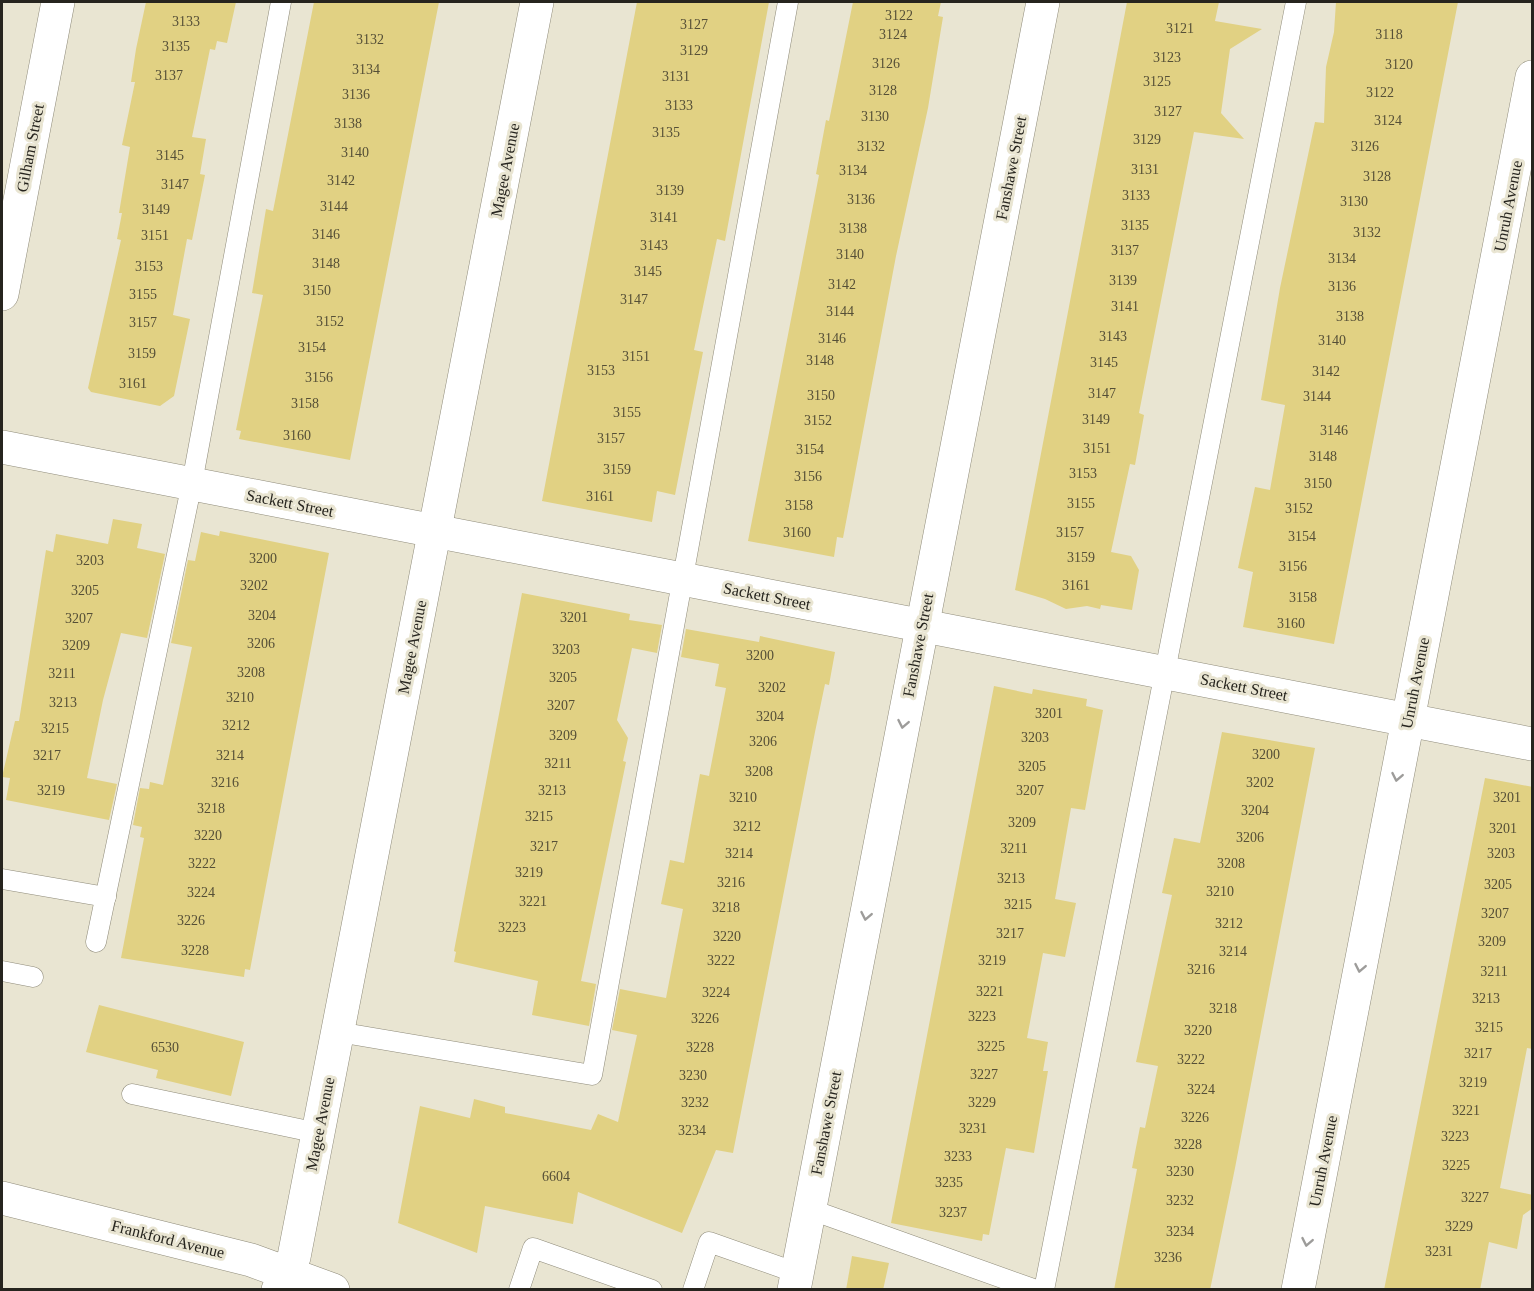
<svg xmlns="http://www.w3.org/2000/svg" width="1534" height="1291" font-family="'Times New Roman',serif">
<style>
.building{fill:#e1d183}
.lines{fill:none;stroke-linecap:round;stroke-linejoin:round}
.lane-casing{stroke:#8f8b7a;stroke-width:21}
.street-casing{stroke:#8f8b7a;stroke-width:34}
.primary-casing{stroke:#8f8b7a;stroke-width:34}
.lane{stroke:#fff;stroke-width:20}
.street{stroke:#fff;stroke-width:33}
.primary{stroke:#fff;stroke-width:33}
.oneway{stroke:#9d9c9a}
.labels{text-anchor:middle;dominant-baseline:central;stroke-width:6;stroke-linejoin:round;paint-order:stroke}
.number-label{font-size:14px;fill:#554f37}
.street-label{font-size:16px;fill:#26241e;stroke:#e9e5d2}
</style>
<rect width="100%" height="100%" fill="#e9e5d2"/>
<g class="building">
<path d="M146,2H236L227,43L217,41L215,50L210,49L192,137L206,139L200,174L205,175L192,240L187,239L173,315L190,319L174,396L160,406L91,392L88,388L121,240L117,239L122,213H119L130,147L122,145L135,82H131L136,49Z"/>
<path d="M314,2H439L350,460L239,439L241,431L236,430L263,295L252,293L266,209L273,211Z"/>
<path d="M637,2H769L725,241L717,239L694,350L703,352L675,495L657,491L652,522L542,501Z"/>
<path d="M853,2H941L938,16L943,17L928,108L896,256L843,538L837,537L834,557L748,541L819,175L816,174L826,120L829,121Z"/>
<path d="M1127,2H1219L1215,21L1262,29L1230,49L1221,113L1244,139L1194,132L1139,413L1144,415L1135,465L1130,464L1111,552L1131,556L1139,570L1132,610L1101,605L1100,609L1087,606L1066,609L1045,599L1015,590Z"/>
<path d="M1336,2H1458L1334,644L1243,627L1253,572L1238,568L1255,487L1270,490L1285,405L1261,400L1280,288L1315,122L1324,123L1326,67L1334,32Z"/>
<path d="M113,519L142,524L137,548L165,554L147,638L121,633L103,700L87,778L117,784L109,820L6,800L10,778L2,777L15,721H19L46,550L53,552L56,534L108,544Z"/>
<path d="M220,531L329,553L250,970L245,969L244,977L121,958L144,838L140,837L142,827L133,825L140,788L149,789L150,782L163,785L192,647L171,643L188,560L195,561L201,532L219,536Z"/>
<path d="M522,593L630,614L629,620L662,625L657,653L632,648L617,720L628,738L623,761L626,762L581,981L596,984L589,1026L532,1015L538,981L454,962L456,952L454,951Z"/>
<path d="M686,629L759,642L760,636L835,652L829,685L825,684L815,732L733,1153L716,1150L682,1233L578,1192L573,1224L485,1206L477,1253L398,1223L420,1106L470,1118L474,1099L505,1107V1113L591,1130L598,1114L618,1122L637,1035L612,1030L620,989L666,998L683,909L661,904L670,860L684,863L700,774L709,776L726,688L715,686L719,664L681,657Z"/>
<path d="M994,686L1032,694L1033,689L1087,699L1086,706L1103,710L1085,810L1071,808L1055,899L1076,903L1065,957L1043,953L1027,1038L1048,1042L1043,1071H1048L1034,1153L1006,1148L989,1235L983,1234L982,1241L891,1223Z"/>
<path d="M1222,732L1315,748L1235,1168L1210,1290H1114L1137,1169L1132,1168L1140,1127L1145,1128L1158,1066L1136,1062L1172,895L1162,893L1174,838L1200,843Z"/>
<path d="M1485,778L1533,787V1049L1527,1048L1500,1188L1533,1195V1208L1523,1215L1517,1249L1489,1242L1480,1290H1384Z"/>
<path d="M99,1005L244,1042L231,1096L156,1078L158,1070L86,1052Z"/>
<path d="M852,1256L889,1263L883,1290H846Z"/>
</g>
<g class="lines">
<defs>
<g id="lane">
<path d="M2,879L106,897"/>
<path d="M96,942L192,483L281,2"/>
<path d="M2,971L33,977"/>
<path d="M338,1032L592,1075L788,2"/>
<path d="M132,1094L318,1133"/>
<path d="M809,1209L1036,1290"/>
<path d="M519,1290L533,1248L652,1290"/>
<path d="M693,1290L709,1242L797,1273"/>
<path d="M1044,1290L1296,2"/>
</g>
<g id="street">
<path d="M2,294L58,2"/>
<path d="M2,447L1532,744"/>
<path d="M278,1290L294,1257L537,2"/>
<path d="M794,1290L1043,2"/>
<path d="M1298,1290L1532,77"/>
</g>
<path id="primary" d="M2,1198L251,1260L333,1290"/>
</defs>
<use href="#lane" class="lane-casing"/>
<use href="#street" class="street-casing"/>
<use href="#primary" class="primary-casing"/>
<use href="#lane" class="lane"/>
<use href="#street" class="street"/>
<use href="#primary" class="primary"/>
</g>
<defs><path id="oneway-chevron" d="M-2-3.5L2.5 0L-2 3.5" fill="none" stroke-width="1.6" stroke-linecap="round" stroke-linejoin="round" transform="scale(1.5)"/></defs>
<g class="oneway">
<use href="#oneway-chevron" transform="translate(903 724) rotate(101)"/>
<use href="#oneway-chevron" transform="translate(1397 777) rotate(101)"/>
<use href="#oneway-chevron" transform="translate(866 916) rotate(101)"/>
<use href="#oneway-chevron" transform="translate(1360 968) rotate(101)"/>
<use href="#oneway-chevron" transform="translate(1307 1242) rotate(101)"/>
</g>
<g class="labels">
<g class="number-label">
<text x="899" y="15">3122</text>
<text x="186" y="21">3133</text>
<text x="694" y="24">3127</text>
<text x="1180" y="28">3121</text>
<text x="893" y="34">3124</text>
<text x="1389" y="34">3118</text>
<text x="370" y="39">3132</text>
<text x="176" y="46">3135</text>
<text x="694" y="50">3129</text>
<text x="1167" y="57">3123</text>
<text x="886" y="63">3126</text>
<text x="1399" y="64">3120</text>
<text x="366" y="69">3134</text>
<text x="169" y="75">3137</text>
<text x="676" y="76">3131</text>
<text x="1157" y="81">3125</text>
<text x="883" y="90">3128</text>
<text x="1380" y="92">3122</text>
<text x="356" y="94">3136</text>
<text x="679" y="105">3133</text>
<text x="1168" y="111">3127</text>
<text x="875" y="116">3130</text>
<text x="1388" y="120">3124</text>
<text x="348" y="123">3138</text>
<text x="666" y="132">3135</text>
<text x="1147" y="139">3129</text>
<text x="871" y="146">3132</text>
<text x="1365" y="146">3126</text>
<text x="355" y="152">3140</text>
<text x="170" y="155">3145</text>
<text x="1145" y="169">3131</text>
<text x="853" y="170">3134</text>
<text x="1377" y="176">3128</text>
<text x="341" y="180">3142</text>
<text x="175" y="184">3147</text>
<text x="670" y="190">3139</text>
<text x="1136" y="195">3133</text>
<text x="861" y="199">3136</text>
<text x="1354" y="201">3130</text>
<text x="334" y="206">3144</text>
<text x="156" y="209">3149</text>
<text x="664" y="217">3141</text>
<text x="1135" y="225">3135</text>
<text x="853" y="228">3138</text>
<text x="1367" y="232">3132</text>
<text x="326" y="234">3146</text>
<text x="155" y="235">3151</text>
<text x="654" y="245">3143</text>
<text x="1125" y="250">3137</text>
<text x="850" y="254">3140</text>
<text x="1342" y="258">3134</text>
<text x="326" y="263">3148</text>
<text x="149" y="266">3153</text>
<text x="648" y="271">3145</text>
<text x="1123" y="280">3139</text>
<text x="842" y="284">3142</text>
<text x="1342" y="286">3136</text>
<text x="317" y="290">3150</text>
<text x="143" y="294">3155</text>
<text x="634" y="299">3147</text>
<text x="1125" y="306">3141</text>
<text x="840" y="311">3144</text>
<text x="1350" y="316">3138</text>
<text x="330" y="321">3152</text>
<text x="143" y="322">3157</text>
<text x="1113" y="336">3143</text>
<text x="832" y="338">3146</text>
<text x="1332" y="340">3140</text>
<text x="312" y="347">3154</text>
<text x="142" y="353">3159</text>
<text x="636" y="356">3151</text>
<text x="820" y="360">3148</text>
<text x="1104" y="362">3145</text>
<text x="601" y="370">3153</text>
<text x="1326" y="371">3142</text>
<text x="319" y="377">3156</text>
<text x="133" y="383">3161</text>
<text x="1102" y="393">3147</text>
<text x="821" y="395">3150</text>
<text x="1317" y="396">3144</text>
<text x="305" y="403">3158</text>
<text x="627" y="412">3155</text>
<text x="1096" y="419">3149</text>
<text x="818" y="420">3152</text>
<text x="1334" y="430">3146</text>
<text x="297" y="435">3160</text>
<text x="611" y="438">3157</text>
<text x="1097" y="448">3151</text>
<text x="810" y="449">3154</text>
<text x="1323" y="456">3148</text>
<text x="617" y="469">3159</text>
<text x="1083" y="473">3153</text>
<text x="808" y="476">3156</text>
<text x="1318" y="483">3150</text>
<text x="600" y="496">3161</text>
<text x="1081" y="503">3155</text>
<text x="799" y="505">3158</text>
<text x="1299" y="508">3152</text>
<text x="797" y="532">3160</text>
<text x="1070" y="532">3157</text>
<text x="1302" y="536">3154</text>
<text x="1081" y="557">3159</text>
<text x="263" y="558">3200</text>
<text x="90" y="560">3203</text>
<text x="1293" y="566">3156</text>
<text x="254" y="585">3202</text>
<text x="1076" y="585">3161</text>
<text x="85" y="590">3205</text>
<text x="1303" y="597">3158</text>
<text x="262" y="615">3204</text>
<text x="574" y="617">3201</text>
<text x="79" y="618">3207</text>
<text x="1291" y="623">3160</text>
<text x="261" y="643">3206</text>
<text x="76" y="645">3209</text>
<text x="566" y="649">3203</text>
<text x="760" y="655">3200</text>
<text x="251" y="672">3208</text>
<text x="62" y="673">3211</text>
<text x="563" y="677">3205</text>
<text x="772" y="687">3202</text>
<text x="240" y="697">3210</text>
<text x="63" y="702">3213</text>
<text x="561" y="705">3207</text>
<text x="1049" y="713">3201</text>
<text x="770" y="716">3204</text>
<text x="236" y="725">3212</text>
<text x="55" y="728">3215</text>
<text x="563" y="735">3209</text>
<text x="1035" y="737">3203</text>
<text x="763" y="741">3206</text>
<text x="1266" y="754">3200</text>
<text x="47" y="755">3217</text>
<text x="230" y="755">3214</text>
<text x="558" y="763">3211</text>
<text x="1032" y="766">3205</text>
<text x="759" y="771">3208</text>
<text x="225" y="782">3216</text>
<text x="1260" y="782">3202</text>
<text x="51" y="790">3219</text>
<text x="552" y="790">3213</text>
<text x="1030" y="790">3207</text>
<text x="743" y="797">3210</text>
<text x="1507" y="797">3201</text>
<text x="211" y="808">3218</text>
<text x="1255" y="810">3204</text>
<text x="539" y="816">3215</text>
<text x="1022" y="822">3209</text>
<text x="747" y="826">3212</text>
<text x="1503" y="828">3201</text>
<text x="208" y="835">3220</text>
<text x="1250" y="837">3206</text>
<text x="544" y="846">3217</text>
<text x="1014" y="848">3211</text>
<text x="739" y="853">3214</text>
<text x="1501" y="853">3203</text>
<text x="202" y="863">3222</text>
<text x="1231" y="863">3208</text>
<text x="529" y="872">3219</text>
<text x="1011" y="878">3213</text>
<text x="731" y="882">3216</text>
<text x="1498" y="884">3205</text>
<text x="1220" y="891">3210</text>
<text x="201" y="892">3224</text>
<text x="533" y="901">3221</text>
<text x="1018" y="904">3215</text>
<text x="726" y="907">3218</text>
<text x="1495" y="913">3207</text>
<text x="191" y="920">3226</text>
<text x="1229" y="923">3212</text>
<text x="512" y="927">3223</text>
<text x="1010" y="933">3217</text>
<text x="727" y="936">3220</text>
<text x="1492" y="941">3209</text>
<text x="195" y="950">3228</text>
<text x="1233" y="951">3214</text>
<text x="721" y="960">3222</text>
<text x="992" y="960">3219</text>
<text x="1201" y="969">3216</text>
<text x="1494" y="971">3211</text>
<text x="990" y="991">3221</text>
<text x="716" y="992">3224</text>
<text x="1486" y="998">3213</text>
<text x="1223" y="1008">3218</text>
<text x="982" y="1016">3223</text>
<text x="705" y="1018">3226</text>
<text x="1489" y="1027">3215</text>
<text x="1198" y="1030">3220</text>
<text x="991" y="1046">3225</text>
<text x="165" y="1047">6530</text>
<text x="700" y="1047">3228</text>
<text x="1478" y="1053">3217</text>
<text x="1191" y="1059">3222</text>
<text x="984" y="1074">3227</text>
<text x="693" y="1075">3230</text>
<text x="1473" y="1082">3219</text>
<text x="1201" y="1089">3224</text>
<text x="695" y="1102">3232</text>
<text x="982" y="1102">3229</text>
<text x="1466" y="1110">3221</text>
<text x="1195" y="1117">3226</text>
<text x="973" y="1128">3231</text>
<text x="692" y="1130">3234</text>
<text x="1455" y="1136">3223</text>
<text x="1188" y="1144">3228</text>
<text x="958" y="1156">3233</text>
<text x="1456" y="1165">3225</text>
<text x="1180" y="1171">3230</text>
<text x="556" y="1176">6604</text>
<text x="949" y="1182">3235</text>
<text x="1475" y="1197">3227</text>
<text x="1180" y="1200">3232</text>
<text x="953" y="1212">3237</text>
<text x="1459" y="1226">3229</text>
<text x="1180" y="1231">3234</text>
<text x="1439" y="1251">3231</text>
<text x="1168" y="1257">3236</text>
</g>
<g class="street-label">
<text transform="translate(30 148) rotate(-79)">Gilham Street</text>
<text transform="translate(1011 168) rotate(-79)">Fanshawe Street</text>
<text transform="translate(505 170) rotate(-79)">Magee Avenue</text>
<text transform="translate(1508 206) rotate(-79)">Unruh Avenue</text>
<text transform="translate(290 503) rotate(11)">Sackett Street</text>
<text transform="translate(767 596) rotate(11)">Sackett Street</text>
<text transform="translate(918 645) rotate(-79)">Fanshawe Street</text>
<text transform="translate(412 647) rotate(-79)">Magee Avenue</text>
<text transform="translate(1415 683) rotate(-79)">Unruh Avenue</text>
<text transform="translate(1244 687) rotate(11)">Sackett Street</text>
<text transform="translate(826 1123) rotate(-79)">Fanshawe Street</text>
<text transform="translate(320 1124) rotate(-79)">Magee Avenue</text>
<text transform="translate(1323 1161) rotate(-79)">Unruh Avenue</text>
<text transform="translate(168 1239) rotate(14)">Frankford Avenue</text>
</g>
</g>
<rect width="1534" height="1291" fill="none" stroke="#26241e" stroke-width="6"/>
</svg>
